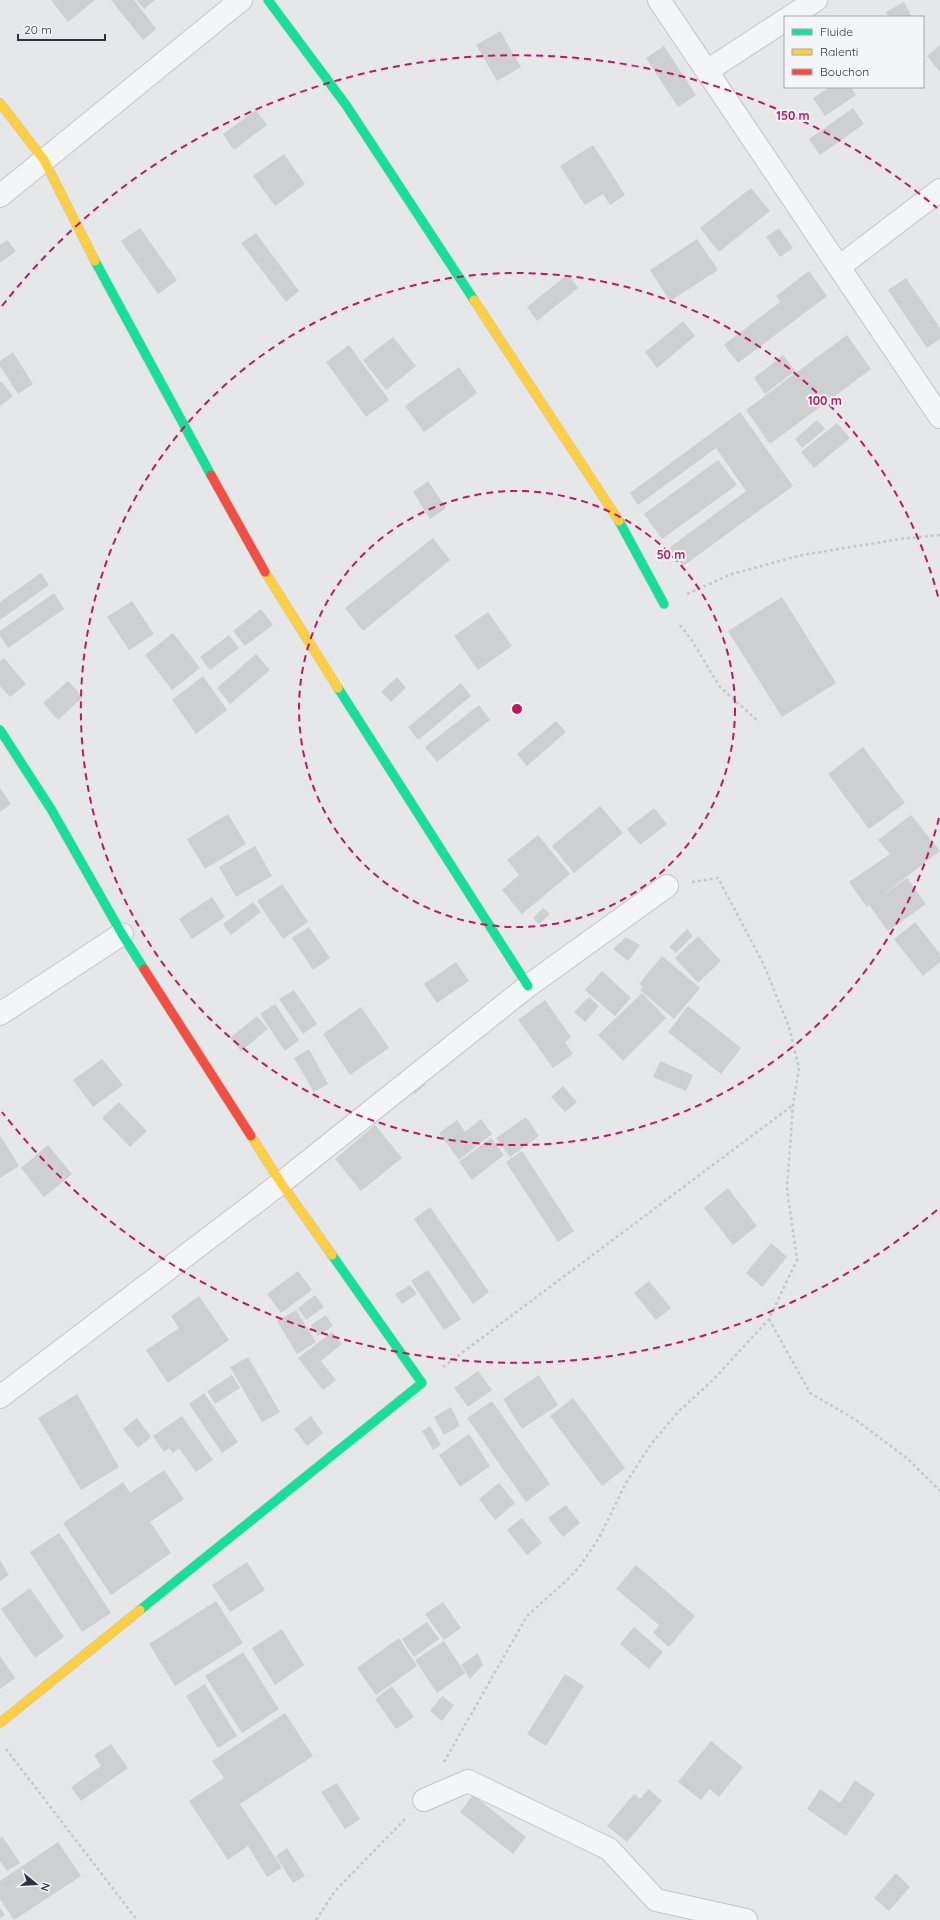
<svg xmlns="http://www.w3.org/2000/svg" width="940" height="1920" font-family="Quicksand,sans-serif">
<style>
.building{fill:#cdcfd1}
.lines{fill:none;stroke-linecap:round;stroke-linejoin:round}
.street-casing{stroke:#c3c5c7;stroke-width:24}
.fast-casing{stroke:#c3c5c7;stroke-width:10}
.slow-casing{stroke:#c3c5c7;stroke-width:10}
.jam-casing{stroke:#c3c5c7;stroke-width:10}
.path{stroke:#c5c7c9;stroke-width:2.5;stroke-dasharray:3 3;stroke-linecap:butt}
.street{stroke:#f4f5f6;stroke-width:22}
.fast{stroke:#16e098;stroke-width:9}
.slow{stroke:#ffcf43;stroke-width:9}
.jam{stroke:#f24e42;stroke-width:9}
.ring{fill:none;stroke:#c2185b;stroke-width:2;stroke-dasharray:7 5}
.centre{fill:#c2185b;stroke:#f3f5f8;stroke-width:2}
.ring-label{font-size:12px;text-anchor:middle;font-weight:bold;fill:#c2185b;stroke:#f3f5f8;stroke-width:4;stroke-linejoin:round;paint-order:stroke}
</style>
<rect width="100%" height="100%" fill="#e5e7e9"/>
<g class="building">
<path d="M51,0H95L68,22Z"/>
<path d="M111,0H134L156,29L143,40Z"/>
<path d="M136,0H155L144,9Z"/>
<path d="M904,2L912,17H888L886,12Z"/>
<path d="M500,31L521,67L497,81L476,45Z"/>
<path d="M940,45V72L927,56Z"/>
<path d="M664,46L696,95L678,107L646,58Z"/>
<path d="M830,87H851L856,95L825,116L813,98Z"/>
<path d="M853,108L864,124L820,155L809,139Z"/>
<path d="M256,110L267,125L234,150L223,134Z"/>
<path d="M593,145L625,195L610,205L603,194L585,205L560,166Z"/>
<path d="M284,154L305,184L275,206L253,176Z"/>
<path d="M751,188L770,211L719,252L700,228Z"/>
<path d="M140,228L177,280L158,294L121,241Z"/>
<path d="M779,228L793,248L780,257L766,237Z"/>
<path d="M256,233L299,291L286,302L241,243Z"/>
<path d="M697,239L718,270L670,301L650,270Z"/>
<path d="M7,240L16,251L0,263V245Z"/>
<path d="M809,271L827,296L738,363L724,345L780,302L776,296Z"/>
<path d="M568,274L578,288L537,321L527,307Z"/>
<path d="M906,278L940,328V339L927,348L888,290Z"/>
<path d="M683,321L695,336L657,368L645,352Z"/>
<path d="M847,335L871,369L770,444L746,410Z"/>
<path d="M393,337L416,366L386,390L363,360Z"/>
<path d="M349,345L389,400L366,417L326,362Z"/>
<path d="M13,352L33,384L18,394L0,366V361Z"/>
<path d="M783,355L795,371L765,394L754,378Z"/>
<path d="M459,367L477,393L424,432L405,406Z"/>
<path d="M1,381L13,396L0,406V382Z"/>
<path d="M740,412L793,486L683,566L669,548L746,491L716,448L638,505L630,493Z"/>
<path d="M817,420L825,429L802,448L795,439Z"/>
<path d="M837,423L850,438L814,468L801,452Z"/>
<path d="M718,460L737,485L662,539L644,514Z"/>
<path d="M428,481L446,508L430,519L413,492Z"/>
<path d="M433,538L450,560L363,631L345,608Z"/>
<path d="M41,573L49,585L0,620V602Z"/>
<path d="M54,593L64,609L8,648L0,636V631Z"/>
<path d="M782,597L836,683L782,717L728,631Z"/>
<path d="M132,601L154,634L129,650L107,617Z"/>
<path d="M261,609L273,625L245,646L233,631Z"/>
<path d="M488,612L512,646L478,670L454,636Z"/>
<path d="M173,633L200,668L172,690L145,655Z"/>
<path d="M229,635L239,648L210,670L200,657Z"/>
<path d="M256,654L270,670L230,704L217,688Z"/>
<path d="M4,658L26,684L10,697L0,686V661Z"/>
<path d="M203,676L227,710L196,734L172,700Z"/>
<path d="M397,677L406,688L391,702L381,692Z"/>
<path d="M68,681L83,697L58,720L43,703Z"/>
<path d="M461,683L471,696L418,740L408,727Z"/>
<path d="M479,705L490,720L437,762L425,747Z"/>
<path d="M556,721L566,732L527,766L517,754Z"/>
<path d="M863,747L905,803L869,829L828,774Z"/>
<path d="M0,788L11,804L0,812Z"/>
<path d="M600,806L623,833L574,873L552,846Z"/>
<path d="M654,808L667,824L640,845L627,829Z"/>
<path d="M228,814L246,844L205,869L187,839Z"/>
<path d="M911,815L940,851L876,900L907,878L926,904L888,931L869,905L867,907L849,882L890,854L878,840Z"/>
<path d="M538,835L570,874L522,914L502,890L519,875L507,860Z"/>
<path d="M255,846L272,876L236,897L219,867Z"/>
<path d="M282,884L308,922L283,939L257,901Z"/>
<path d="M212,897L225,917L192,939L179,919Z"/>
<path d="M253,902L261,912L231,935L223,924Z"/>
<path d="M543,908L550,914L539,924L533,918Z"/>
<path d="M915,922L940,954V962L923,976L894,939Z"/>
<path d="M309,927L330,958L313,970L292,938Z"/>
<path d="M687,929L693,936L676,953L669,947Z"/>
<path d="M698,936L721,961L698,983L675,958Z"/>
<path d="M626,937L640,945L628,961L613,949Z"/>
<path d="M662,956L700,988L674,1019L640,990L643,987L639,984Z"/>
<path d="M456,962L469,981L437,1003L424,984Z"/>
<path d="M602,971L631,998L615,1016L585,990Z"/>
<path d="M294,990L317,1024L303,1034L279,999Z"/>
<path d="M642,993L666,1018L623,1061L598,1035Z"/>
<path d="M589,997L599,1006L585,1022L574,1012Z"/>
<path d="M545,1000L571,1037L565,1042L573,1054L553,1068L518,1020Z"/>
<path d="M275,1004L299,1040L285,1051L260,1014Z"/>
<path d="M688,1006L741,1048L721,1074L668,1032Z"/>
<path d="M361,1007L389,1048L350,1075L323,1034Z"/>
<path d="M257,1016L268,1029L241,1051L230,1038Z"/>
<path d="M309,1049L328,1084L314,1092L294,1058Z"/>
<path d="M102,1059L123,1085L93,1107L73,1080Z"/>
<path d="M660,1061L693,1075L686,1091L653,1077Z"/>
<path d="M420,1077L426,1084L415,1094L409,1087Z"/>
<path d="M563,1086L577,1102L565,1112L551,1097Z"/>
<path d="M119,1102L147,1131L130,1147L102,1118Z"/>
<path d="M526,1117L539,1136L510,1157L496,1138Z"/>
<path d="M481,1119L492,1134L459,1160L439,1133L457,1120L465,1132Z"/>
<path d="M375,1125L402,1158L361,1191L335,1159Z"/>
<path d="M0,1135L19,1166L0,1178Z"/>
<path d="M491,1138L504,1155L472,1180L459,1162Z"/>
<path d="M48,1145L72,1174L44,1197L21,1168Z"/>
<path d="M522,1151L574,1231L558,1242L506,1162Z"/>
<path d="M728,1188L757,1226L733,1245L704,1208Z"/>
<path d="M430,1207L489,1292L473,1304L414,1219Z"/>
<path d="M771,1243L787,1257L762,1287L746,1273Z"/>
<path d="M428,1270L461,1319L444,1330L411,1281Z"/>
<path d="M298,1271L312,1290L281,1313L267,1294Z"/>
<path d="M649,1281L671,1308L656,1320L634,1293Z"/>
<path d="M410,1285L417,1294L402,1304L395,1294Z"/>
<path d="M315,1295L324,1307L306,1320L298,1308Z"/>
<path d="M199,1296L229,1340L168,1383L146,1350L179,1328L171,1316Z"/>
<path d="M296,1310L316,1342L297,1354L277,1321Z"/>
<path d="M326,1315L333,1326L318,1336L311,1325Z"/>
<path d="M332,1332L342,1344L321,1361L336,1380L323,1390L298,1358Z"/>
<path d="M248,1357L280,1412L262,1422L230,1367Z"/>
<path d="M478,1371L492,1390L468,1407L454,1388Z"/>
<path d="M232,1375L240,1388L215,1404L207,1391Z"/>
<path d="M539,1375L558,1405L522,1429L503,1399Z"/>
<path d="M204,1393L238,1442L222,1453L189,1404Z"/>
<path d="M77,1394L119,1467L81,1490L38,1418Z"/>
<path d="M573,1398L625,1468L602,1486L550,1416Z"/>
<path d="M492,1401L550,1484L526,1502L467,1418Z"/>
<path d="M451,1407L460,1426L444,1435L434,1417Z"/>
<path d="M182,1416L213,1460L196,1472L179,1448L173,1453L169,1448L164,1452L153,1436Z"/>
<path d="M311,1416L323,1433L307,1446L294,1429Z"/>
<path d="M137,1418L151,1437L138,1448L123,1429Z"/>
<path d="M430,1426L441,1445L433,1450L422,1431Z"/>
<path d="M469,1434L490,1466L460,1487L439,1455Z"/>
<path d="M164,1470L184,1499L150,1522L171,1553L111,1595L63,1523L123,1482L130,1493Z"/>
<path d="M499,1483L515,1503L495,1520L479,1499Z"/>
<path d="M566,1505L580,1523L563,1537L548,1518Z"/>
<path d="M522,1518L542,1543L527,1555L507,1530Z"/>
<path d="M59,1533L111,1613L82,1632L30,1552Z"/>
<path d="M0,1560L9,1575L0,1581Z"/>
<path d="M247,1562L265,1590L230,1612L212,1585Z"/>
<path d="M636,1565L695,1616L669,1647L653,1633L659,1625L616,1589Z"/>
<path d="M30,1588L64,1637L35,1658L1,1609Z"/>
<path d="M216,1601L243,1643L175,1686L149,1644Z"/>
<path d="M443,1602L461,1628L444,1640L425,1614Z"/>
<path d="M427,1622L439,1639L414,1657L402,1639Z"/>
<path d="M634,1627L663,1652L649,1669L620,1644Z"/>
<path d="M282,1629L304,1665L275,1685L252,1648Z"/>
<path d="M399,1638L417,1666L376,1695L357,1668Z"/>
<path d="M444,1641L465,1673L437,1693L415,1660Z"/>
<path d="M243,1652L279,1709L242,1733L205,1676Z"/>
<path d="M478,1653L483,1665L470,1679L461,1665Z"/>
<path d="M0,1656L15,1678L0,1689Z"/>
<path d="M565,1674L584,1686L546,1746L527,1734Z"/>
<path d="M205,1684L237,1736L218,1748L186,1696Z"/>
<path d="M392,1686L414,1717L396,1729L375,1699Z"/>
<path d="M442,1696L454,1705L442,1721L430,1711Z"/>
<path d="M285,1713L313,1756L240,1804L282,1868L267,1877L248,1846L228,1860L189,1801L224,1778L212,1761Z"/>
<path d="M711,1741L743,1767L719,1797L710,1789L701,1800L678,1782Z"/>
<path d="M111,1744L128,1768L81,1801L71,1787L101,1766L94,1755Z"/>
<path d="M855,1780L875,1794L846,1836L807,1809L820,1789L840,1803Z"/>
<path d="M337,1783L360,1819L345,1829L321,1792Z"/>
<path d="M649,1789L662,1801L627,1842L607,1826L634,1794L640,1799Z"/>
<path d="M473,1795L526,1837L513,1854L460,1812Z"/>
<path d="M2,1836L20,1863L7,1871L0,1861V1838Z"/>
<path d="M58,1842L81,1876L14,1920L0,1899V1881Z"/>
<path d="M287,1848L305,1876L293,1883L276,1856Z"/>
<path d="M896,1873L910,1887L889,1911L874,1898Z"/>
<path d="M0,1908L5,1915L0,1918Z"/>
</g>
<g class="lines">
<defs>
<g id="street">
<path d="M659,0L940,417"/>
<path d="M790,17L816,0"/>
<path d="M707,71L785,20"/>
<path d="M0,196L241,0"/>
<path d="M839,267L940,190"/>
<path d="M0,1014L122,934"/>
<path d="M0,1397L281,1183L528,986L667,886"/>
<path d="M424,1800L468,1781L609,1849L656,1900L746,1920"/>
</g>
<g id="fast">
<path d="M268,0L346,105L474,300"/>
<path d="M95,261L211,475"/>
<path d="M619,521L664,604"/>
<path d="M338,688L528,986"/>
<path d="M0,730L51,809L122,934L144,969"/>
<path d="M140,1610L422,1383L332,1255"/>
</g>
<g id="slow">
<path d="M0,103L44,160L95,261"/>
<path d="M474,300L619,521"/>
<path d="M265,572L338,688"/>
<path d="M251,1136L281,1183L332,1255"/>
<path d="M0,1723L140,1610"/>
</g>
<g id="jam">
<path d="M211,475L265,572"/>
<path d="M144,969L251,1136"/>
</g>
</defs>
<use href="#street" class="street-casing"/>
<use href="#fast" class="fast-casing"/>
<use href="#slow" class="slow-casing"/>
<use href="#jam" class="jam-casing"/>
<g class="path">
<path d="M687,594L732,574L802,555L900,539L940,535"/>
<path d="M680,625L691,639L720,687L759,722"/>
<path d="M769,1319L810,1393L856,1420L908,1459L940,1491"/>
<path d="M443,1367L793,1105"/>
<path d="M6,1749L137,1920"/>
<path d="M444,1762L527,1616L567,1580L580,1566L599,1538L626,1483L651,1444L678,1412L714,1379L769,1319L797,1260L787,1189L793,1105L799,1068L789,1027L764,965L718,878L692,882"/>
<path d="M316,1920L335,1891L405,1819"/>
</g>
<use href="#street" class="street"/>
<use href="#fast" class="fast"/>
<use href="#slow" class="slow"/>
<use href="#jam" class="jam"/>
</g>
<g class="ring">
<circle cx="517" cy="709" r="218"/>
<path d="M939 818A436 436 0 1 1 939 600"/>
<path d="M937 1210A654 654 0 0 1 2 1112M2 306A654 654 0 0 1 937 208"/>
</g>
<circle cx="517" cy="709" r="6" class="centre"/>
<g class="ring-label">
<text x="793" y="120">150 m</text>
<text x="825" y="405">100 m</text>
<text x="671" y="559">50 m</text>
</g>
<rect x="784" y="16" width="140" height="72" fill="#f3f5f8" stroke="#a4a7af"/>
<rect x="792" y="29" width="20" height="6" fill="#16e098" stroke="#a4a7af"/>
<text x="820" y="36" font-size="12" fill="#2d3341">Fluide</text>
<rect x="792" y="49" width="20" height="6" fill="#ffcf43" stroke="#a4a7af"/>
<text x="820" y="56" font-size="12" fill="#2d3341">Ralenti</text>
<rect x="792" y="69" width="20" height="6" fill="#f24e42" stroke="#a4a7af"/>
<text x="820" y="76" font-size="12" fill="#2d3341">Bouchon</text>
<g transform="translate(36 1884) rotate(108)" stroke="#f3f5f8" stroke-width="3" paint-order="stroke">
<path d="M0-3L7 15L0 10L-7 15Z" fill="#2d3341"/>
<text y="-6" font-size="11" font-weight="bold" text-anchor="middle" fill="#2d3341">N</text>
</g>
<path d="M18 34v6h87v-6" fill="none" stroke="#2d3341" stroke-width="2"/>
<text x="24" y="34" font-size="12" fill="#2d3341" stroke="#f3f5f8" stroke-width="3" paint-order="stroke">20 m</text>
</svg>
